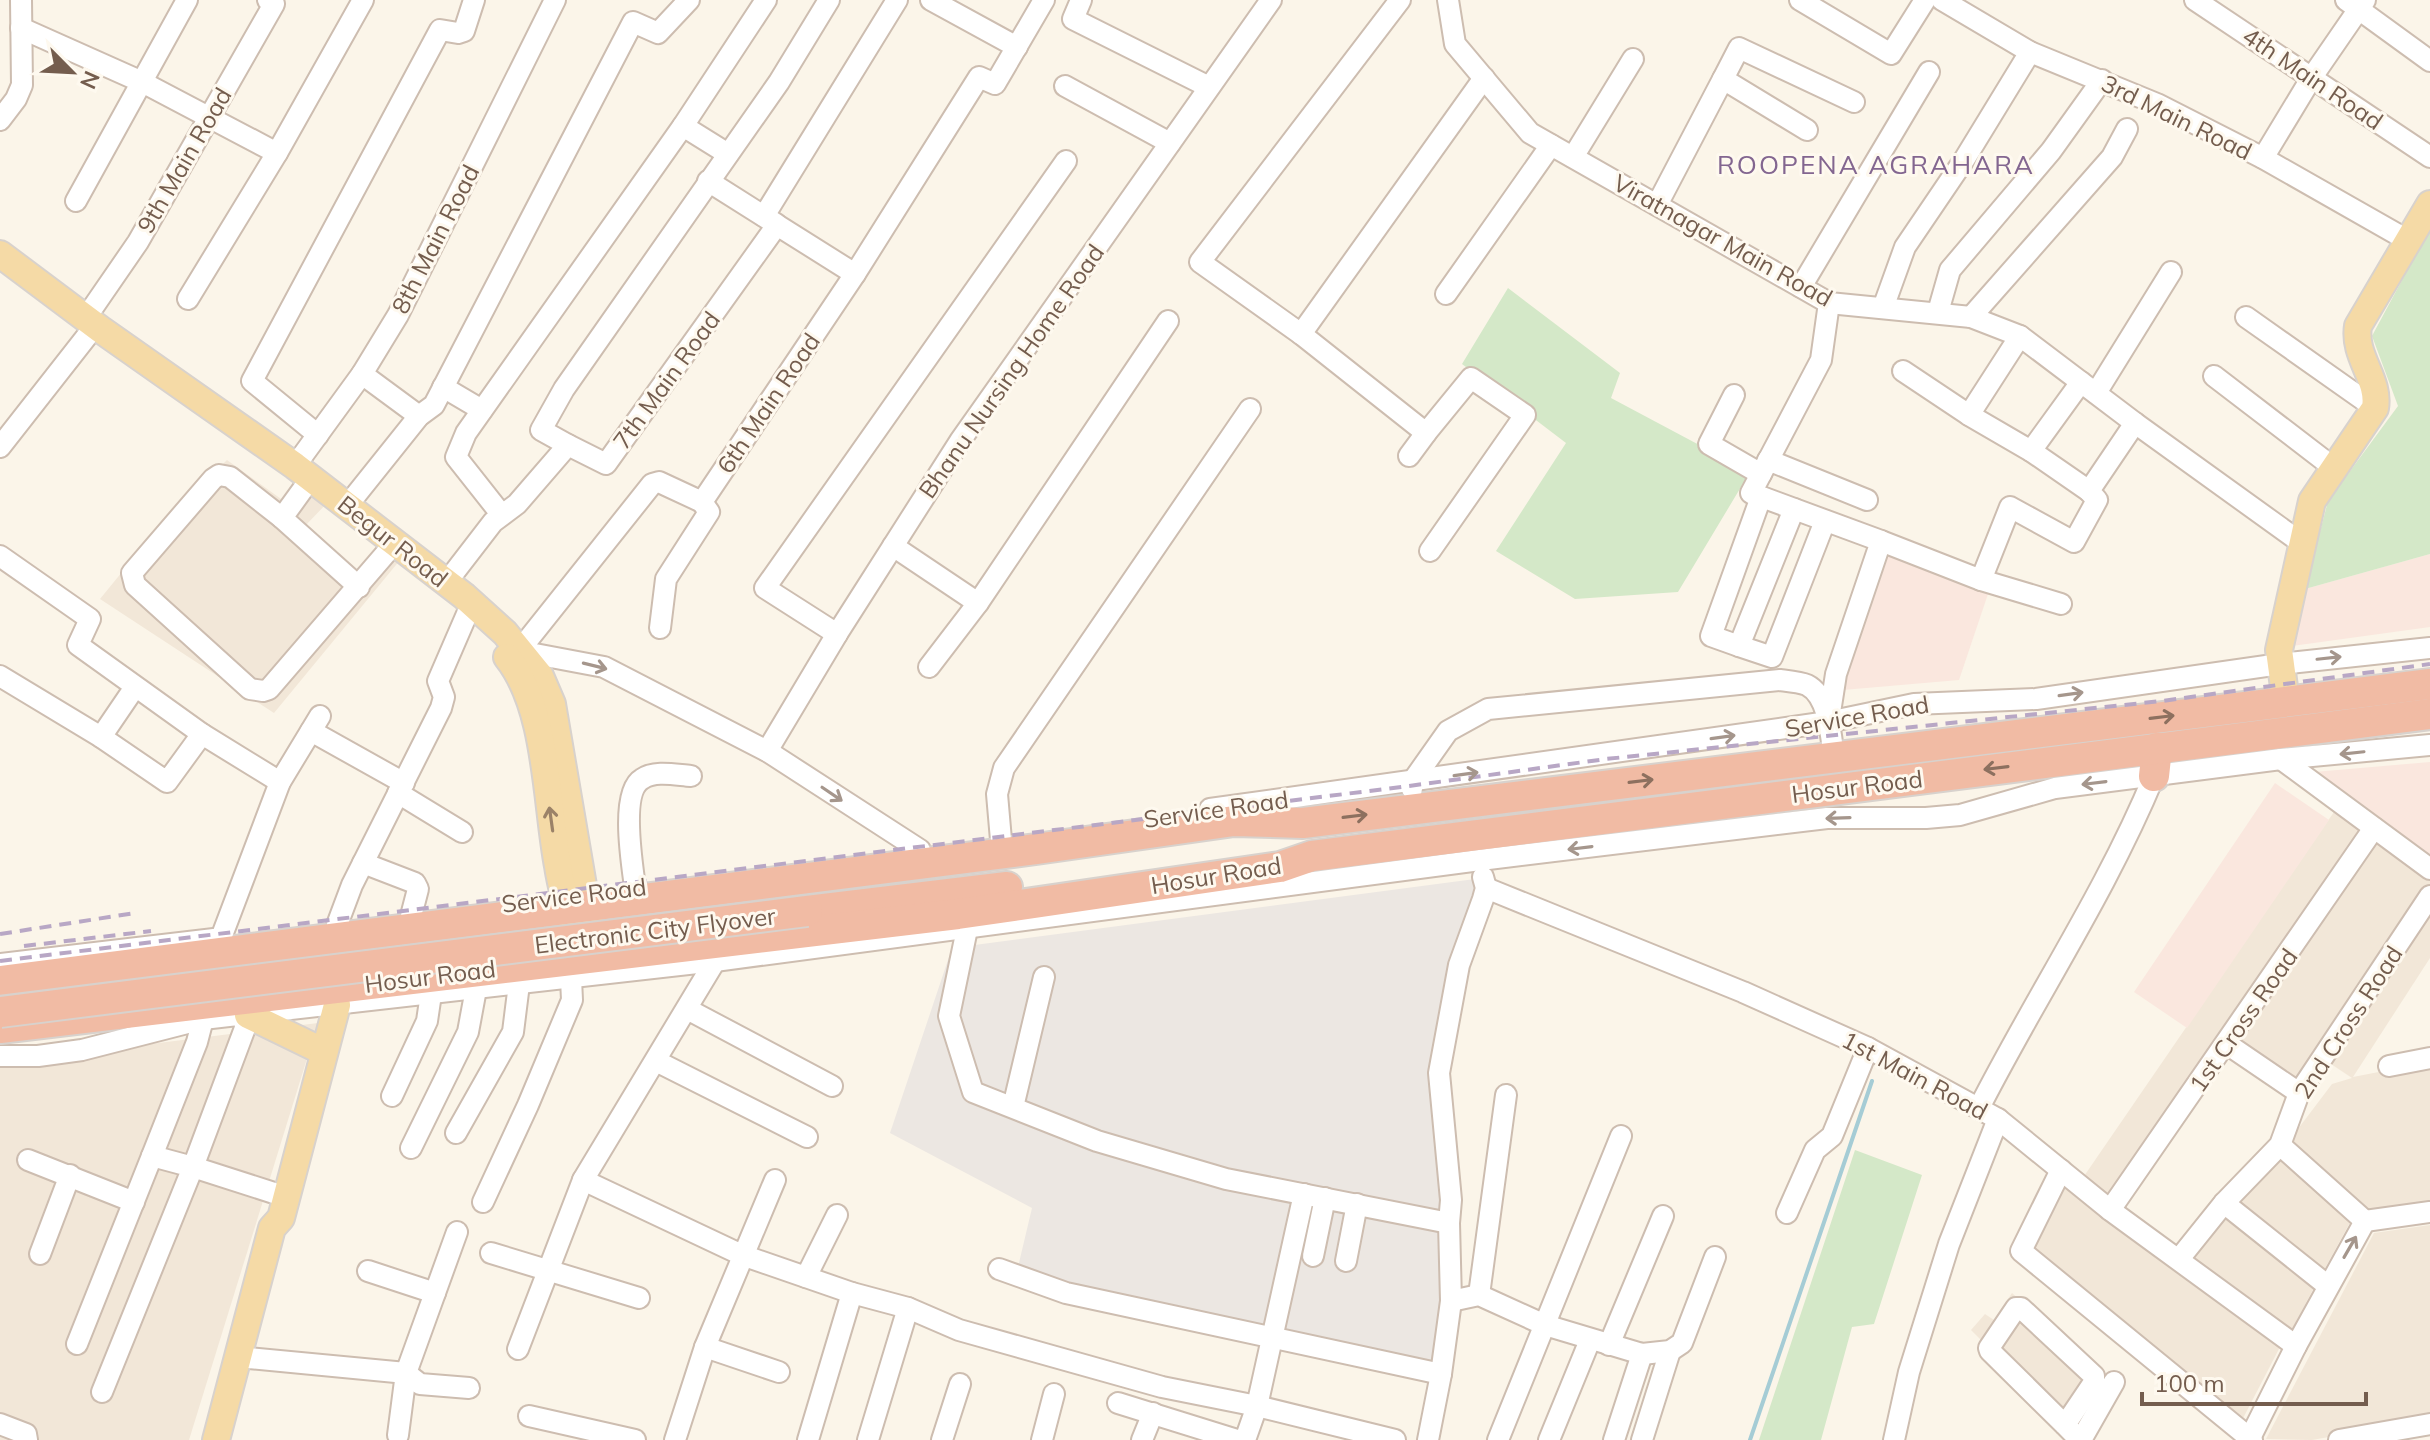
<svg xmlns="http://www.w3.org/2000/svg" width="2430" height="1440" font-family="Mulish,sans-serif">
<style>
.residential{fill:#f2e7d8}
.commercial{fill:#fae7de}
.industrial{fill:#ece7e2}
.green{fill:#d4e8c8}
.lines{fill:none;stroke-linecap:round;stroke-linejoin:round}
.stream{stroke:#a5ccd5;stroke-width:4}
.minor-casing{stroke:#cdbdb0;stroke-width:24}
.major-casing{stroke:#d8d2cd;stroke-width:30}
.highway-casing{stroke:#d8d2cd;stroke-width:34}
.minor{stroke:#fff;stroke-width:20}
.major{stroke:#f5daa6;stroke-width:26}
.highway{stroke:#f1bba4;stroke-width:30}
.rail{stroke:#b8a7c5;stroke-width:4;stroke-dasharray:12 8;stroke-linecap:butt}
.highway-bridge-casing{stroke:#d8d2cd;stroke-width:34;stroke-linecap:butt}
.highway-bridge{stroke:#f1bba4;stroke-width:30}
.oneway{stroke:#a5968c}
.oneway2{stroke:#8d705f}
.oneway3{stroke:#9b8268}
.labels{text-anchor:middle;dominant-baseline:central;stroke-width:6;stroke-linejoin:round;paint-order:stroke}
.street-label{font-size:24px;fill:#745d4e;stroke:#fef9ef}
.neighbourhood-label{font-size:26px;letter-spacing:2px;fill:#836690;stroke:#fef9ef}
</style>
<rect width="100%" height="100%" fill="#fbf5e9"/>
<g class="residential">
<path d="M227,460L295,509L315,490L330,500L304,527L365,581L394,547L405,554L274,713L100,599L202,474L209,478Z"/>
<path d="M2336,809L2363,828L2104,1202L2080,1182Z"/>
<path d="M2375,834L2430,875V885L2292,1082L2231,1044Z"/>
<path d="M2430,905V958L2353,1077L2430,1062V1201L2364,1212L2285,1146L2332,1084L2352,1078L2325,1060Z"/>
<path d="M318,1023L189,1440H0V1063Z"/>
<path d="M2277,1156L2353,1217L2323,1272L2237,1204Z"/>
<path d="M2061,1175L2280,1347L2239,1426L2024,1250Z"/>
<path d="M2228,1215L2317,1282L2289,1335L2191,1260Z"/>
<path d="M2430,1225V1419L2312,1440L2266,1439L2374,1233Z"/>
<path d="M2012,1293L2101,1373L2069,1428L1971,1330L1985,1314L1994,1320Z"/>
</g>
<g class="commercial">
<path d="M1887,554L1989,591L1959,680L1843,690L1846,674Z"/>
<path d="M2430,554V627L2292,646L2305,589Z"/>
<path d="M2430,762V860L2314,772Z"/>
<path d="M2275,783L2329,820L2187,1028L2134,992Z"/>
</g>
<path class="industrial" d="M1475,879L1477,897L1451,963L1429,1072L1451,1200L1444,1229L1435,1369L1071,1289L1018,1267L1032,1208L890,1133L952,948Z"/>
<g class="green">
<path d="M2430,228V554L2305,589L2328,501L2398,406L2372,336Z"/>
<path d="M1508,288L1620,373L1611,398L1750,472L1678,592L1575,599L1496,551L1566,443L1462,364Z"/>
<path d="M1855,1150L1922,1175L1874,1324L1852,1327L1821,1440H1759Z"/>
</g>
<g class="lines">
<path class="stream" d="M1750,1440L1872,1081"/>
<defs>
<g id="minor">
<path d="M931,0L1017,47"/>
<path d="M1081,0L1073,19L1209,87"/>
<path d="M1400,0L1200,262L1301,334L1426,433L1471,378L1525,415L1430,551"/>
<path d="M1448,0L1455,44L1530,133L1829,303L1971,317L2020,336L2135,423L2303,544"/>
<path d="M1800,0L1891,54L1925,0"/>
<path d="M1942,0L2030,52L2157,104L2263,158L2409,241"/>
<path d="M2195,0L2430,157"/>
<path d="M2346,0L2430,61"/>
<path d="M21,28L142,82L277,153"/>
<path d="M1723,79L1739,48L1854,102"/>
<path d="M1065,86L1170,143"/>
<path d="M0,120L16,99L22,85L21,0"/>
<path d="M728,154L683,126L766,0"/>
<path d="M1573,157L1633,59"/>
<path d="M2263,158L2312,77L2365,0"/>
<path d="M708,181L776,224"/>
<path d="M76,201L187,0"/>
<path d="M1657,205L1723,79L1807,130"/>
<path d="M764,216L897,0"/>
<path d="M1801,287L1929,72"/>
<path d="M1446,294L1551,145"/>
<path d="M188,299L277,153L363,0"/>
<path d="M1883,308L1905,247L1964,160L2030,52"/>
<path d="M1938,312L1950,270L2051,151L2102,80"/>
<path d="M1971,317L2112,157L2127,129"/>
<path d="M2246,317L2375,408"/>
<path d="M85,319L138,242L274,4L268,0"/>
<path d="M1301,334L1484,78"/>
<path d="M2020,336L1969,415L2031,451L2081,382"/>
<path d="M1903,371L1969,415"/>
<path d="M362,374L419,416"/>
<path d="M2214,376L2334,468"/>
<path d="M443,387L482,410"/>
<path d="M2096,393L2171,272"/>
<path d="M1734,395L1709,444L1761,474"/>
<path d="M318,435L252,381L440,30L458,33L464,31L474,0"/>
<path d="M568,445L541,430L564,389L779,82L829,0"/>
<path d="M0,447L87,336"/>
<path d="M2031,451L2089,491"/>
<path d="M1409,456L1426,433"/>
<path d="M1768,460L1867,500"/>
<path d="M295,466L362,374L398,315L555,0"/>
<path d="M303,489L282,518L359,587"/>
<path d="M347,506L419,416L434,405L633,22L658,33L689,0"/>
<path d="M1794,509L1739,646L1772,657L1825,521"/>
<path d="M501,514L456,457L466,433L683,126"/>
<path d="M282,518L230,477L219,475L213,479L132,573L135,585L250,689L263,691L269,689L387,552"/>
<path d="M1881,541L1981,580L2010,507L2074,542L2097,500L2089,491L2135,423"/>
<path d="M893,546L978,603"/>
<path d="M0,556L90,619L78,645L202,734L280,782"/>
<path d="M1981,580L2061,604"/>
<path d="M446,583L493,522L517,504L568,445L606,464L777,225L855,274"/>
<path d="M660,628L666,579L709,512L702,502"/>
<path d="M837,634L765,588L1066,161"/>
<path d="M1739,646L1711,636L1761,497"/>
<path d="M929,667L978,603L1168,321"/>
<path d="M0,676L101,737L167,782L202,734"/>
<path d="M1829,719L1836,674L1881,541L1751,493L1821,360L1829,303"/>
<path d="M311,731L404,783"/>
<path d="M101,737L135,687"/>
<path d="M767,751L837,634L960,441L1271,0"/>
<path d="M2281,759L2430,869"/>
<path d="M1412,789V782L1448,731L1488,709L1780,680C1788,681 1800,682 1807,685C1829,696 1831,737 1834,758"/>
<path d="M398,793L462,832"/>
<path d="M1210,809L1828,722L1914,704L2036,699L2280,664L2430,648"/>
<path d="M1001,840L997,794L1004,768L1250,409"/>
<path d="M920,850L767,751L604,667L519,651L652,484L659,482L702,502L855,274L979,77L995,84L1044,0"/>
<path d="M363,863L415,883L418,889L411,916"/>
<path d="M635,887C632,864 620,792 642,779C655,770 676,775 691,776"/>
<path d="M1486,888L1743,992L1868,1048L1998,1119L2110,1210L2296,1346"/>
<path d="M337,925L352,885L441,708L444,697L438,681L467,614"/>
<path d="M967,929L949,1016L973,1092L1097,1141L1226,1179L1449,1223"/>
<path d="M221,938L280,782L320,716"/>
<path d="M715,961L583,1180L742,1255L852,1293L908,1308L959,1330L1162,1387L1257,1406L1395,1440"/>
<path d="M0,964L214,939"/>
<path d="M687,1009L832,1086"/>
<path d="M244,1015L245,1028L193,1167L274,1193"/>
<path d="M2227,1044L2299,1093"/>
<path d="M0,1056H38L82,1050L203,1019L715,961L1480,860L1827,818H1926L1960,815L2055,788L2281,759L2430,745"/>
<path d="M656,1061L807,1137"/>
<path d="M2389,1066L2430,1058"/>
<path d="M392,1096L427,1021L431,994"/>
<path d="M1013,1107L1044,977"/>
<path d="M1979,1108C2036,996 2106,892 2154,776"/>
<path d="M456,1133L513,1032L519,984"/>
<path d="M2280,1145L2365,1221"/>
<path d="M411,1148L468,1032L476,989"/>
<path d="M28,1160L134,1202"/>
<path d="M2061,1170L2021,1251L2252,1440"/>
<path d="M483,1202L528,1105L572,1000L571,979"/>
<path d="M2224,1203L2328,1286"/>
<path d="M2110,1210L2374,828"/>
<path d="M1787,1213L1815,1150L1832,1136L1868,1048"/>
<path d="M2365,1221L2430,1212"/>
<path d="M491,1253L639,1298"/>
<path d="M40,1254L70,1175"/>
<path d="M1313,1256L1325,1198"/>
<path d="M2179,1259L2224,1203L2280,1145L2299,1093L2430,896"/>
<path d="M1346,1261L1357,1204"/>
<path d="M999,1269L1066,1293L1441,1374"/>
<path d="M368,1271L435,1293"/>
<path d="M806,1277L837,1215"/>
<path d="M1479,1295L1506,1095"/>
<path d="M1451,1301L1479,1295L1545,1325L1642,1354L1670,1351L1682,1343L1715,1257"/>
<path d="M77,1344L152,1156"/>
<path d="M1609,1345L1663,1216"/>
<path d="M705,1347L779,1372"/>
<path d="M518,1349L583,1180"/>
<path d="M238,1357L406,1373L420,1384L469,1388"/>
<path d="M102,1392L193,1167L152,1156L197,1042L203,1019"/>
<path d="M1118,1403L1237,1440"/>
<path d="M529,1416L635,1440"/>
<path d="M0,1424L26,1434L27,1440"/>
<path d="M2065,1425L2094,1382V1376L2021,1308H2016L1989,1348L1990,1351L2065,1425L2080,1440"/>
<path d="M398,1435L406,1373L457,1232"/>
<path d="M675,1440L705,1347L775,1180"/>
<path d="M808,1440L852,1293"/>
<path d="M868,1440L908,1308"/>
<path d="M942,1440L960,1384"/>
<path d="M1042,1440L1054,1394"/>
<path d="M1142,1440L1153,1413"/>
<path d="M1245,1440L1257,1406L1304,1194"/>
<path d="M1428,1440L1441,1374L1451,1301L1449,1223L1451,1200L1439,1073L1459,965L1483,899L1486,888L1483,877"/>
<path d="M1498,1440L1621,1136"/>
<path d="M1549,1440L1590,1340"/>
<path d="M1614,1440L1642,1354"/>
<path d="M1642,1440L1670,1351"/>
<path d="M1894,1440L1909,1372L1949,1244L1998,1119"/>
<path d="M2081,1440L2114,1382"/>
<path d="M2249,1440L2296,1346L2365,1221"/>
<path d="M2339,1440L2430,1424"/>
</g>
<g id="major">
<path d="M0,254L100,329L295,466L464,596L505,633L540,676L552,704L595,956"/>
<path d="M507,657C548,708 546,803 558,866C561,887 567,907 572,927"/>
<path d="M2286,702L2279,650L2312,501L2375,408C2380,379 2353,357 2358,326L2430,204"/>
<path d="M248,1015L314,1047"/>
<path d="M216,1440L272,1228L281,1218L337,1005"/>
</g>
<g id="highway">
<path d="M2154,776L2157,748"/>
<path d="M807,911L1007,887"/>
<path d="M0,981L1036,849L1234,821L1303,823L2430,684"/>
<path d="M0,1028L958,914L1280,867L1312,856L2430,714"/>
</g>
</defs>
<use href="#minor" class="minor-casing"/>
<use href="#major" class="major-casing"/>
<use href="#highway" class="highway-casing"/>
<use href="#minor" class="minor"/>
<use href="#major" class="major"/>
<use href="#highway" class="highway"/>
<g class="rail">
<path d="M0,934L135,913"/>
<path d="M24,946L151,931"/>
<path d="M0,961L1409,786L1606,759L2162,701L2430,664"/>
</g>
<defs>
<path id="highway-bridge" d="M0,1012L807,911"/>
</defs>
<use href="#highway-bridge" class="highway-bridge-casing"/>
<use href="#highway-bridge" class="highway-bridge"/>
</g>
<defs><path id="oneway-shaft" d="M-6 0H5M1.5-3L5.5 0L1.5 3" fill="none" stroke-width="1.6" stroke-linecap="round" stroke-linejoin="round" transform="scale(2)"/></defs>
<g class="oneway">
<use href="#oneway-shaft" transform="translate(2329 658) rotate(-6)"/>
<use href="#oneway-shaft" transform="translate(595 666) rotate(14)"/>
<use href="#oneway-shaft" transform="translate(2071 694) rotate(-8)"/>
<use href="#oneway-shaft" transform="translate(1723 737) rotate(-8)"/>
<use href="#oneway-shaft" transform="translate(2352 753) rotate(174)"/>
<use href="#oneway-shaft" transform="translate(1466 774) rotate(-8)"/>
<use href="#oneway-shaft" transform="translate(2094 783) rotate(173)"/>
<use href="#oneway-shaft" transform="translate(832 794) rotate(34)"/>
<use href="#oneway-shaft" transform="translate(1838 818) rotate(178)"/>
<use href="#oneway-shaft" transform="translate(1580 848) rotate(173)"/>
<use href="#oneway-shaft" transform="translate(2350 1247) rotate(-60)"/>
</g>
<g class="oneway2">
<use href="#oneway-shaft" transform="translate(2162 717) rotate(-7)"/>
<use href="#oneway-shaft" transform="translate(1996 768) rotate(173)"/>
<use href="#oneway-shaft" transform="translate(1641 781) rotate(-7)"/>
<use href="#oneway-shaft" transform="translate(1355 816) rotate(-7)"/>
</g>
<use class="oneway3" href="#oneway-shaft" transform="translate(551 819) rotate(-98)"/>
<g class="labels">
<g class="street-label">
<text transform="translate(2313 78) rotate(34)">4th Main Road</text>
<text transform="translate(2177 117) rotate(26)">3rd Main Road</text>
<text transform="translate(184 160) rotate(-60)">9th Main Road</text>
<text transform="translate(435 239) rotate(-63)">8th Main Road</text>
<text transform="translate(1723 240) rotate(29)">Viratnagar Main Road</text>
<text transform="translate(1011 371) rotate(-55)">Bhanu Nursing Home Road</text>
<text transform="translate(666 380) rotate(-54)">7th Main Road</text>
<text transform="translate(768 403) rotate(-56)">6th Main Road</text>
<text transform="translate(393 541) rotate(38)">Begur Road</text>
<text transform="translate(1857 716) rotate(-10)">Service Road</text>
<text transform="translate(1857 786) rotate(-7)">Hosur Road</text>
<text transform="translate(1216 809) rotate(-8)">Service Road</text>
<text transform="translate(1216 875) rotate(-9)">Hosur Road</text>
<text transform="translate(574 895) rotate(-7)">Service Road</text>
<text transform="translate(655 930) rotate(-7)">Electronic City Flyover</text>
<text transform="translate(430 976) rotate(-7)">Hosur Road</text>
<text transform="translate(2243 1020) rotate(-55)">1st Cross Road</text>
<text transform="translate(2348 1022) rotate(-57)">2nd Cross Road</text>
<text transform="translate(1915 1075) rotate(28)">1st Main Road</text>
</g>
<g class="neighbourhood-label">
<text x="1876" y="164">ROOPENA AGRAHARA</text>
</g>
</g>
<g transform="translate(72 72) rotate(114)" stroke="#fef9ef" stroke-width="6" paint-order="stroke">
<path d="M0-6L14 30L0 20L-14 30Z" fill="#745d4e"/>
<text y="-12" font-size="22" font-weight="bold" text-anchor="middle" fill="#745d4e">N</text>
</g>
<path d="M2142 1392v12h224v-12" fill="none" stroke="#745d4e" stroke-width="4"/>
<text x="2154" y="1392" font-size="24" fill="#745d4e" stroke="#fef9ef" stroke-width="6" paint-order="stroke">100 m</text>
</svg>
